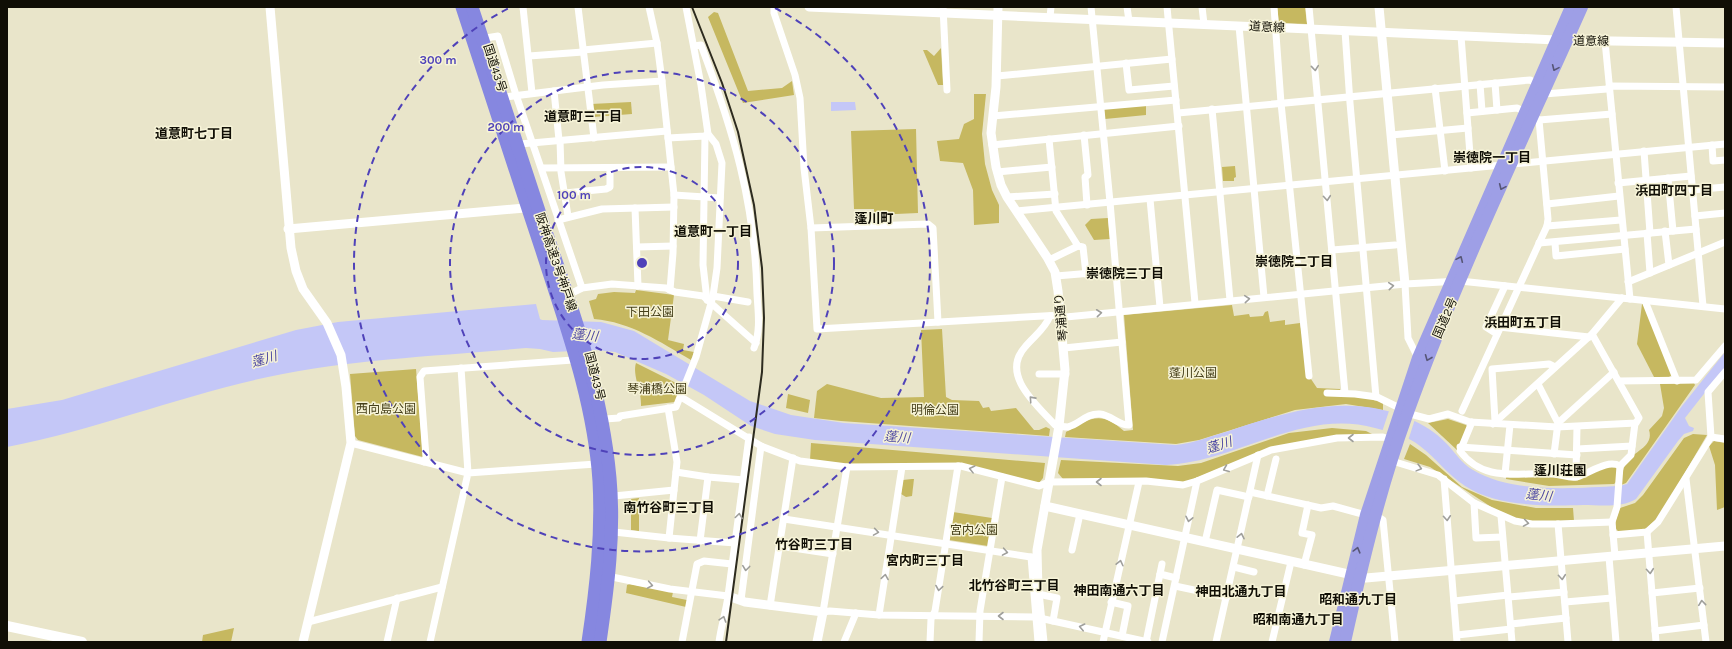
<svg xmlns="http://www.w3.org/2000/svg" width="1732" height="649" font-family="Karla,'Noto Sans JP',sans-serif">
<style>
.green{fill:#c6b860}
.water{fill:#c4c7f7}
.pier{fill:#e9e5ca}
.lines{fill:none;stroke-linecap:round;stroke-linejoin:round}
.minor{stroke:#fff;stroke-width:7}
.tertiary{stroke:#fff;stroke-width:9}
.secondary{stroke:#fff;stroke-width:10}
.trunk{stroke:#9e9fe6;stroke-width:12}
.motorway{stroke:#8687e0;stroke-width:13}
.rail{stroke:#2d2b1f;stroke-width:2}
.oneway{stroke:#9f9f9b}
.oneway2{stroke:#575676}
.ring{fill:none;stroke:#4f42b9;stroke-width:2;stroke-dasharray:7 5}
.labels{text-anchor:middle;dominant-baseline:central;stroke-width:3;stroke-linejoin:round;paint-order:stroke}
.street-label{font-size:12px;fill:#100e05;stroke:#f6f3d7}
.park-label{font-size:12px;fill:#46401a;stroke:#f6f3d7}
.neighbourhood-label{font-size:13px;font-weight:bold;fill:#100e05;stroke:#f6f3d7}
.water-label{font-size:13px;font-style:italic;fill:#4e49a3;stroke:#f6f3d7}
.centre{fill:#4f42b9;stroke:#f6f3d7;stroke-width:2}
.ring-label{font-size:12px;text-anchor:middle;font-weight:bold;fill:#4f42b9;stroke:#f6f3d7;stroke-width:3;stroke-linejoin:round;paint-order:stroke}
</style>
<rect width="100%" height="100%" fill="#e9e5ca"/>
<g class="green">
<path d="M1277,7H1305L1307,24L1279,23Z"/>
<path d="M714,12L718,13L748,91L782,88L792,81L794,95L743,103L708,17Z"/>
<path d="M941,48L943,85H938L923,50H927L934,56Z"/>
<path d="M974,94H986L982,134L985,164L992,190L999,205V223L974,225L973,190L963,163L940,161L937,141L959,139L964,124L974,119Z"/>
<path d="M631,102L632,114L593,117L591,104Z"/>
<path d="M1146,105V115L1105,119L1104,109Z"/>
<path d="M916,129L918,213L874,215V209H854L851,131Z"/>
<path d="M1235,166L1236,177L1234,178V181H1223L1222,167Z"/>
<path d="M1108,218L1110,239L1094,240L1085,225L1091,219Z"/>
<path d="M636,290L674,295L668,340L684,344L683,350L694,352L691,360C660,342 631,322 594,319L589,301L596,299L598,294L614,292L635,293Z"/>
<path d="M1642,304H1644L1672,375L1669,377H1654L1637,344Z"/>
<path d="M1232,305L1234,316L1249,314L1250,317L1263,316L1265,312L1268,311L1270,322L1285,320V325L1300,323L1309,376L1317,388L1340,389V393L1368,397L1383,402V410L1346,404L1295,410L1199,440L1176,444L1065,437L1066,432C1090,418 1101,410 1124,431L1133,430L1124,315Z"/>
<path d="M942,329L946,397L952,400L979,401L983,408L989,407L991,411L1016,408L1034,430H1039L1046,427L1050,429L1049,436L841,421L814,418L817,391L827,384L881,398L924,397L921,330Z"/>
<path d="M636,363L682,386L675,402L641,406C642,392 632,375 636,363Z"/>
<path d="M416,369L423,457L358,440L355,436L350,374Z"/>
<path d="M1694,383L1695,385L1626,483L1621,485C1622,476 1622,468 1628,461C1636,450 1654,446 1649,430L1662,416L1664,408L1660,384Z"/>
<path d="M788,394L810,400L808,413L786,408Z"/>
<path d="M1448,419L1466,425L1468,428L1457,450L1428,423Z"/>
<path d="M1332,428L1366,431L1374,435L1269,448L1189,481L1177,483L1063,479L1058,473L1061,460L1178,466L1201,463L1289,433Z"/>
<path d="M1693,434L1707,435L1659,517L1644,530L1619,532L1616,529L1615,522L1620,508L1635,503L1643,495L1684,438Z"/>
<path d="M1714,441L1725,443V507L1717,510L1715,465L1709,446Z"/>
<path d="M811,443L1045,463L1043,478L1039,483L962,464L847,465L810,460Z"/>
<path d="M1410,444L1426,455L1462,487L1492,500L1536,508H1573L1574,521L1534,522L1505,516L1430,467L1404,459Z"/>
<path d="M1613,465L1618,468L1617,481L1614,484L1549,486L1506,479V477L1554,476L1575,479Z"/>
<path d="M912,479H914L912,496L906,497L901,494L903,480Z"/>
<path d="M639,498V531L631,530V499Z"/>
<path d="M953,512L992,518L988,546L949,540Z"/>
<path d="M630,584L673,592L672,597L687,600L686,607L626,593L627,585Z"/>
<path d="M234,628L231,642H202L203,635Z"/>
</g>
<g class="water">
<path d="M831,102H855L856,110L831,111Z"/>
<path d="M536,304L540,319L542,320L601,322L634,331L750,401L791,415L844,423L1176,445C1195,443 1211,436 1229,431C1274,416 1319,401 1367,407C1395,411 1426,422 1446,443C1455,452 1462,464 1473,470C1513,494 1575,488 1619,486L1627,484L1682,406L1725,352V367L1685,418L1689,426L1694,428L1693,431L1684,434L1678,441L1636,499C1622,508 1600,505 1583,505C1547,506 1497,507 1465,486C1448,475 1436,458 1420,446C1408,436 1390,432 1375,428C1302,408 1236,462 1166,465L815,440L775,434L751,426L704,395L666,374L615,352L596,350L553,352L540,349L526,348C440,356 352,359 268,377C179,396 95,430 7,447V409L62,400L296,330L338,322Z"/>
</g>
<path class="pier" d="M1389,411L1415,419L1408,441L1382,432Z"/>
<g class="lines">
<g class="minor">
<path d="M523,7L532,93"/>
<path d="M578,7L594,138"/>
<path d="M649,7L657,43L662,81L674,195L673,253L670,290"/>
<path d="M774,7V13L795,75L800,98L804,168L811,228L817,329L1061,315L1066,317L1405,284L1460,281L1725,309"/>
<path d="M943,7L947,90"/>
<path d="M1127,7L1129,21"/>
<path d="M1167,7L1195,303"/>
<path d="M1202,7L1204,24"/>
<path d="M1274,7L1281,103L1309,376"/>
<path d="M1309,7L1345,393"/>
<path d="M1676,7L1703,306"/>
<path d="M1050,17L1051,7"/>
<path d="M1239,26L1264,297"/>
<path d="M1345,31L1350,103L1376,397"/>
<path d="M1461,36L1471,168"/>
<path d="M486,38L498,36L516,95L582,288"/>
<path d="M1605,41L1630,299"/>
<path d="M694,46L701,45C733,130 755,202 757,294C758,312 761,330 754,348"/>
<path d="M583,50L657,43"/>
<path d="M529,56L583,52"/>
<path d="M1126,63L1129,90L1174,86"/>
<path d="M997,76L1172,59"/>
<path d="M1495,83L1497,110"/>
<path d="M1480,84L1482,111"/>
<path d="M1435,88L1445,171"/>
<path d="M554,91L559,140"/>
<path d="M1544,94L1607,89L1610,86L1725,87"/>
<path d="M505,97L603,85L662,81"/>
<path d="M1212,109L1230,300"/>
<path d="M1178,113L1530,80L1538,84"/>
<path d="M1467,113L1517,108L1526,112"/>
<path d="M993,116L1176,100"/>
<path d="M1539,120L1612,114"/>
<path d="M1084,135L1088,175L1085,177L1087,205"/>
<path d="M1391,135L1468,128"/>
<path d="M705,136L703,265L707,300"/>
<path d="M668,138L705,136L708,134"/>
<path d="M1049,139L1056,211L1078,246L1083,247L1086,274"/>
<path d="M560,140L561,172L568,216"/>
<path d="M520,144L667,131"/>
<path d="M992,145L1179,126"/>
<path d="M1712,145L1713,161L1725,160"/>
<path d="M1644,151L1650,233"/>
<path d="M542,168L671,167"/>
<path d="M997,172L1052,167"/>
<path d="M1668,178L1673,231"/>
<path d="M1618,183L1691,176"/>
<path d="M1692,190L1725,187"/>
<path d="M565,193L606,189L610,187V168"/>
<path d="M674,195L720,198"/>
<path d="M1007,197L1055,194"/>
<path d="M1150,199L1160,307"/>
<path d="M1547,204L1619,196"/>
<path d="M635,208L638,286"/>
<path d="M1016,211L1725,144"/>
<path d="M1695,216L1725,213"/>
<path d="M558,220L602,209L674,207"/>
<path d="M1547,226L1621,220"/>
<path d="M811,228L928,224L933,228L938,322"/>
<path d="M1665,231L1669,265"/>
<path d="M1647,233L1650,273"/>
<path d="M1539,243L1696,229"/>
<path d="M1555,243L1556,256L1625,249"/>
<path d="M637,247L673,246"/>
<path d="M1332,250L1395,245"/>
<path d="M1049,260L1078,246"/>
<path d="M1056,276L1116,271"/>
<path d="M1628,282L1725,242"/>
<path d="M1405,284L1408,338L1418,358"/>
<path d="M570,294L582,288L612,284L666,288L675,292L703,296L756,343"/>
<path d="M713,296L748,302"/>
<path d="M1645,301L1677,381"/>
<path d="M1050,316C1045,329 1034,336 1025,347C1000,375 1037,405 1055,425C1059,426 1064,427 1068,427C1080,424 1086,413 1100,414C1111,415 1120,426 1129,425L1110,202L1091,7"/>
<path d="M1499,327L1589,337"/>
<path d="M1497,334L1486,327L1505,286"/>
<path d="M1064,348L1122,342"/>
<path d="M1039,374H1066"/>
<path d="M1619,381L1696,380L1725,346"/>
<path d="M1538,384L1558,423"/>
<path d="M1327,393L1355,394L1377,397L1414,415L1429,419L1448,414L1470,422L1557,427L1636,423L1639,418L1592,334"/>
<path d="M681,397L761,446L800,461L847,467L961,466L1039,486L1049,482L1146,481L1183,485L1197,481L1271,450L1337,438L1383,437L1390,439"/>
<path d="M1462,411L1547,226L1548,219L1539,120L1533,117"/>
<path d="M605,419L619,418L620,416L676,407L696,357L713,296L717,268L722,163L716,144L708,134L701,85L686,7"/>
<path d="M1495,421L1492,369L1549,364L1555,367"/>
<path d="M1472,422L1460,451C1484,483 1518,472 1553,474C1561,474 1569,479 1577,477C1590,473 1607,459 1620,466L1631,455L1635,423"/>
<path d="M1493,424L1592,334L1622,298"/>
<path d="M1711,437L1725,439"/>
<path d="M351,443L468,473L461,368"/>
<path d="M1460,447L1577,455"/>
<path d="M1577,449L1632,446"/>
<path d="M1554,454L1558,423L1614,372"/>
<path d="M1392,461L1438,475L1474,503L1515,521L1532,524H1558L1612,522"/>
<path d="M424,462L426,457L420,377L424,371L573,360"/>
<path d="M847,467L823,612L830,611L879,615L1035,617L1148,642"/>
<path d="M676,472L708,477L744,480"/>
<path d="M1576,473L1577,427"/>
<path d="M1505,474L1510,425"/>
<path d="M1444,479L1457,642"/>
<path d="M1686,479L1706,642"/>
<path d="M1250,492L1321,508L1333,506L1366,515"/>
<path d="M614,496L674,490"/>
<path d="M1267,496L1276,459"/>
<path d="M1474,503L1476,538L1502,537"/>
<path d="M1375,515L1383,520L1395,642"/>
<path d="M1501,516L1512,642"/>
<path d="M784,519L1037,558"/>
<path d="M1558,524L1568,642"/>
<path d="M614,532L669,538L677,462L668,408"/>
<path d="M1647,532L1656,642"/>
<path d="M1613,535L1647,532L1658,522L1711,437L1708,392L1725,372"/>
<path d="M669,538L735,543"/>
<path d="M700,541L708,477"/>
<path d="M1205,542L1217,490L1249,497"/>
<path d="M780,546L833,554"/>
<path d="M1072,550L1080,514"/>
<path d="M1615,556L1612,522L1617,507L1620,466"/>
<path d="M1031,557L1038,642"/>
<path d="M1609,557L1616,642"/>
<path d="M1304,565L1312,535L1302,533L1308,505"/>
<path d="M1234,567L1254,572"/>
<path d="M1160,574L1176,578"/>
<path d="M612,577L670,589L728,596"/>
<path d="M1175,586L1227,597"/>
<path d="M1652,593L1700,588"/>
<path d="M1038,594L1057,598L1053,621"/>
<path d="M1509,597L1564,592"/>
<path d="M741,600L761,446"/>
<path d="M1454,601L1508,595"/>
<path d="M1111,602L1128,606L1122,636"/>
<path d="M1565,602L1612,598"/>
<path d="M770,606L793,458"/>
<path d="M879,615L902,467"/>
<path d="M308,622L442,587"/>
<path d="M1511,624L1566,618"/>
<path d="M1655,631L1704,625"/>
<path d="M1457,635L1511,629"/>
<path d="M387,642L397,598"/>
<path d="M430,642L468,473L596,464"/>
<path d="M682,642L697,564L704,561L732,564"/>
<path d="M719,642C721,626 726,612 728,596L749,437"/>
<path d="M844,642L856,613"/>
<path d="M930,642L931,619L935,611L958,466"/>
<path d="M979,642L980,611L1002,477"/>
<path d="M1103,642L1139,482"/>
<path d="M1146,642L1162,564"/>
<path d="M1162,642L1197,481"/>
<path d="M1216,642L1258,455"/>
<path d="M1272,642L1291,562"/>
</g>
<g class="tertiary">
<path d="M270,7L291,248L296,271L303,289L327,323L341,355L346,387L351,443L303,642"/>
<path d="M809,7L1556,40L1725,43"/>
<path d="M998,7L996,87L991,133L996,167L1001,185L1007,197L1047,257L1055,272L1058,291L1065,370L1059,426L1037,550L1038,592L1043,642"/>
<path d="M1379,7L1405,284"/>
<path d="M288,229L525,208"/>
<path d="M1045,506L1366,578L1725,546"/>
<path d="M728,596L745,602L823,612L817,642"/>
</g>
<path class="secondary" d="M7,626L82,642"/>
<g class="trunk">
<path d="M1335,642L1366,515L1418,358L1571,7"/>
<path d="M1345,642C1362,566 1380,489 1407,415C1457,276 1522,142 1582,7"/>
</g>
<g class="motorway">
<path d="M462,7C489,89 515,170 542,251C566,326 594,402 599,481C602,535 596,588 588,642"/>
<path d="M472,7C496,79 519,151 543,223C572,307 602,389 610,478C615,533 608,587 600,642"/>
</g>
<path class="rail" d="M692,7L722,83L738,132L754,205L762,268L764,318L762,372L726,642"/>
</g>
<defs><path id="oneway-chevron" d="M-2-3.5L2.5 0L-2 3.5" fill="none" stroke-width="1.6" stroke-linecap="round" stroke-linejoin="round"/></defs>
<g class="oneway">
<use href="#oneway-chevron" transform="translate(1315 68) rotate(84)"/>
<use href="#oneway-chevron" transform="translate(1327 198) rotate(85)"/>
<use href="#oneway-chevron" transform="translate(1391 286) rotate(-5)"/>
<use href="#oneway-chevron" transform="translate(1247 299) rotate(-5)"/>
<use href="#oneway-chevron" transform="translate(1099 313) rotate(-6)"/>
<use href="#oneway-chevron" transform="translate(1032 399) rotate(-132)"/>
<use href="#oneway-chevron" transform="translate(1351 438) rotate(180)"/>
<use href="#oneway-chevron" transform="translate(1419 468) rotate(15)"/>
<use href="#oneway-chevron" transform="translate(972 469) rotate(-166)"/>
<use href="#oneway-chevron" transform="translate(1226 469) rotate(157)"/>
<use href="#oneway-chevron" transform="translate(1099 482) rotate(180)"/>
<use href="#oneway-chevron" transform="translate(739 516) rotate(-82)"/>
<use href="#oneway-chevron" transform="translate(1447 518) rotate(86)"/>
<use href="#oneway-chevron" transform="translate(1189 519) rotate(102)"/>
<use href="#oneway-chevron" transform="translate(1526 523) rotate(9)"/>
<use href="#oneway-chevron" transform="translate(876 532) rotate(9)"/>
<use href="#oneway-chevron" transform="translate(1241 536) rotate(-78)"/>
<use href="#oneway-chevron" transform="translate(1005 552) rotate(10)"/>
<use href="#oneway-chevron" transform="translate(1120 563) rotate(-77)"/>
<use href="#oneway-chevron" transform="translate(746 568) rotate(97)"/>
<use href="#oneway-chevron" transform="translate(1650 571) rotate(85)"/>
<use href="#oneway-chevron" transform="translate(885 577) rotate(-81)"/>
<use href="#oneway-chevron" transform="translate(1562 577) rotate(85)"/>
<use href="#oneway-chevron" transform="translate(650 585) rotate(10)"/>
<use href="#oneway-chevron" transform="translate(939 588) rotate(99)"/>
<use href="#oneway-chevron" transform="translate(1702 603) rotate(-96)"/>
<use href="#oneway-chevron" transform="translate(1001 616) rotate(-180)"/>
<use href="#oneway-chevron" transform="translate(723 619) rotate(-72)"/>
<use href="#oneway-chevron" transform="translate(1082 627) rotate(-167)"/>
</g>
<g class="oneway2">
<use href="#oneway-chevron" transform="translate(1555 68) rotate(114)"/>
<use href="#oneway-chevron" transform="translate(1502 187) rotate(114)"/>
<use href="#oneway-chevron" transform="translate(1460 259) rotate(-66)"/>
<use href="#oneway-chevron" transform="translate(1428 358) rotate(112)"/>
<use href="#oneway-chevron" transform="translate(1357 550) rotate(-75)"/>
</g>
<g class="ring">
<circle cx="642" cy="263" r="96"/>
<circle cx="642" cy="263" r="192"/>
<path d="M775 8A288 288 0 1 1 509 8"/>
</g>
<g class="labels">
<g class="street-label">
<text transform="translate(1267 27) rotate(3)">道意線</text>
<text transform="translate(1591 41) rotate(1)">道意線</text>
<text transform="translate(495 68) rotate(72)">国道43号</text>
<text transform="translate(556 262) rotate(71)">阪神高速3号神戸線</text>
<text transform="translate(1061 317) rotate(-96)">琴浦通り</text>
<text transform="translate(1445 318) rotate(-67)">国道2号</text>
<text transform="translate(595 376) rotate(76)">国道43号</text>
</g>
<g class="park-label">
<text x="650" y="312">下田公園</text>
<text x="1193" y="373">蓬川公園</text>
<text x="657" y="389">琴浦橋公園</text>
<text x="386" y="409">西向島公園</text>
<text x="935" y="410">明倫公園</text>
<text x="974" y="530">宮内公園</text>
</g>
<g class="neighbourhood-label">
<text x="583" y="116">道意町三丁目</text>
<text x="194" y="133">道意町七丁目</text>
<text x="1492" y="157">崇徳院一丁目</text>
<text x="1674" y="190">浜田町四丁目</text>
<text x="874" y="218">蓬川町</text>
<text x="713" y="231">道意町一丁目</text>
<text x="1294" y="261">崇徳院二丁目</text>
<text x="1125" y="273">崇徳院三丁目</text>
<text x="1523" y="322">浜田町五丁目</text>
<text x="1560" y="470">蓬川荘園</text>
<text x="669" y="507">南竹谷町三丁目</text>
<text x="814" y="544">竹谷町三丁目</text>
<text x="925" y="560">宮内町三丁目</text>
<text x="1014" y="585">北竹谷町三丁目</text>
<text x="1119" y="590">神田南通六丁目</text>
<text x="1241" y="591">神田北通九丁目</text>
<text x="1358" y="599">昭和通九丁目</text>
<text x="1298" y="619">昭和南通九丁目</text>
</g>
<g class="water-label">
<text transform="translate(585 335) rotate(6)">蓬川</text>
<text transform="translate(264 359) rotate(-16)">蓬川</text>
<text transform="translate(897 437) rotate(4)">蓬川</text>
<text transform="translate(1219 445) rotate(-18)">蓬川</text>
<text transform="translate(1539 495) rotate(6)">蓬川</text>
</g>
</g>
<circle cx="642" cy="263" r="6" class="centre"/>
<g class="ring-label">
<text x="438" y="64">300 m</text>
<text x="506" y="131">200 m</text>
<text x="574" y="199">100 m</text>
</g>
<rect width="1732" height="649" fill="none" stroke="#100e05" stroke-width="16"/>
</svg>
